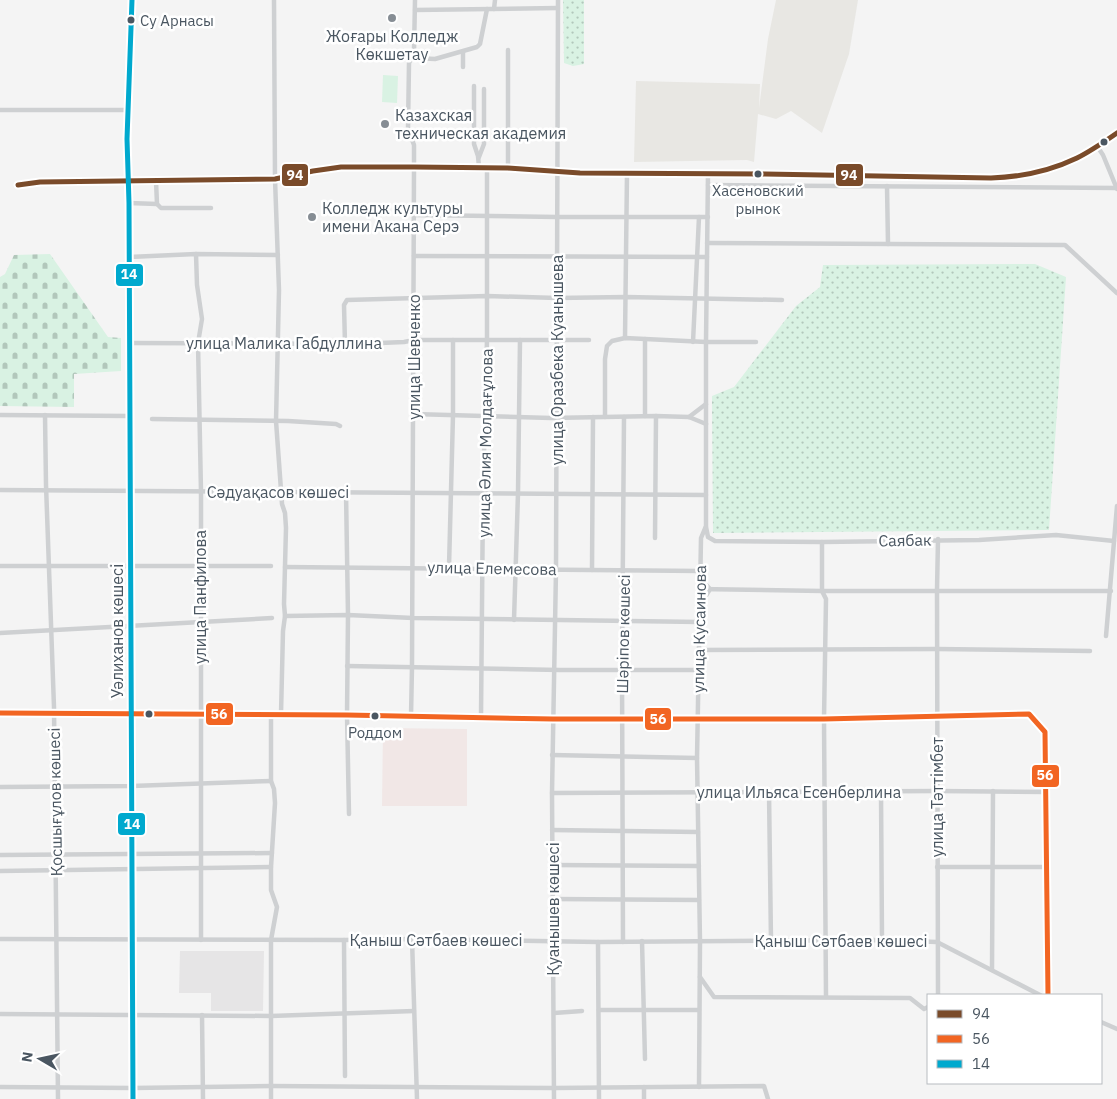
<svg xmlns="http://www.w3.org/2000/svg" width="1117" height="1099" font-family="'IBM Plex Sans',sans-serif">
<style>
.commercial{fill:#e8e7e3}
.education{fill:#e6e5e6}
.medical{fill:#f1e7e6}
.green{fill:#d9f2e3}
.cemetery{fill:url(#cemetery-stones)}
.park{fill:url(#park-dots)}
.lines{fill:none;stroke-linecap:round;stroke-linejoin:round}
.minor{stroke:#ced0d2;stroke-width:4.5}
.major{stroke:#caced1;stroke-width:5}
.highway{stroke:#bec4c9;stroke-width:6}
.bus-1-casing{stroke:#fff;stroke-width:9}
.bus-2-casing{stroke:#fff;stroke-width:9}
.bus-3-casing{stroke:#fff;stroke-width:9}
.bus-1{stroke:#7a4b2a;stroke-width:5}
.bus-2{stroke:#f26522;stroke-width:5}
.bus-3{stroke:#00a9ce;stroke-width:5}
.poi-dot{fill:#868d94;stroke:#fff;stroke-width:2}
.bus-dot{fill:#4a5661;stroke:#fff;stroke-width:2}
.labels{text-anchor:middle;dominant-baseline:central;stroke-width:5;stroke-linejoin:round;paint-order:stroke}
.bus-label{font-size:15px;fill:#4a5661;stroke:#fff}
.poi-label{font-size:16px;fill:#4a5661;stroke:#fff;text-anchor:start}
.street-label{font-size:16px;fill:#4a5661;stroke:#fff}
.line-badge{stroke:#fff;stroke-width:2}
.badge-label{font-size:14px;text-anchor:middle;font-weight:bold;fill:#fff}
</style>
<defs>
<pattern id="cemetery-stones" width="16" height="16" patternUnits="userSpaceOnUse" patternTransform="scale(1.25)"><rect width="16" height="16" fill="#d9f2e3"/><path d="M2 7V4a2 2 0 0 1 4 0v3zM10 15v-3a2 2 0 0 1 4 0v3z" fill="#b2c7bb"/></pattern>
<pattern id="park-dots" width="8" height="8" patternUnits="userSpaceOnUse" patternTransform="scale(1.25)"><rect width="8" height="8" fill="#d9f2e3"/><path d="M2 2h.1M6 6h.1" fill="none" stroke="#b2c7bb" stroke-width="1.8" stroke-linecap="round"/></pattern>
</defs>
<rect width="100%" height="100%" fill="#f4f4f4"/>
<path class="commercial" d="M776,0H858L849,54L822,133L791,111L776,119L758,114L754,162L747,160L634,162L636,81L760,84L759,108L768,39Z"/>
<path class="education" d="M180,951H264L263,1011H211V993H179Z"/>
<path class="medical" d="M383,728L467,729V806H382Z"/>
<path class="green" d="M383,75L398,76L397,103L382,102Z"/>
<path class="cemetery" d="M50,254L108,337L121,338V371L74,374V407L0,406V277L5,274L14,255Z"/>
<g class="park">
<path d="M563,0H584V64L573,66L564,63Z"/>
<path d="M1035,264L1066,277L1049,530L713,533L712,396L734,387L796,306L820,287L823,265Z"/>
</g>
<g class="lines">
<g class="minor">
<path d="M274,0L275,179L279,290L276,421L282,504L285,513L286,528L284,604L285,616L283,631L281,714"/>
<path d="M494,9L495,0"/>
<path d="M415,10L558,8"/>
<path d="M411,60L415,58L435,59L477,47L480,44L487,9"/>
<path d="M463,67V52"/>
<path d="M474,86V144L478,156L479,167"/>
<path d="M0,110H127"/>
<path d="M1097,146L1103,155L1117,189"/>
<path d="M479,157L484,144V89"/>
<path d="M508,168V50"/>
<path d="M156,181L157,204L161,208H211"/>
<path d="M18,185L40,182H128"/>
<path d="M708,185L1117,188"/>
<path d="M887,186L888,244"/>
<path d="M129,203L157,204"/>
<path d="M414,215L557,217H708"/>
<path d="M707,243L1065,245L1117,293"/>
<path d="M196,254L197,285L202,319L198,343L201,492V940"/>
<path d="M414,256L707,257"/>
<path d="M129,257L196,254L278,255"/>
<path d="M625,338L627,173"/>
<path d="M693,342L699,217"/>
<path d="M129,343L356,344L404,342L414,340H589"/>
<path d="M345,344L344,305L347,300L487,296L557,298L626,297L782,300"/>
<path d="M413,414L551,418L656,416L689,417L706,424"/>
<path d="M0,415L129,416"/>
<path d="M45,415L46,485L54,707L58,1099"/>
<path d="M645,416V339"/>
<path d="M605,417V359L607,346L612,341L625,338L706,342H756"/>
<path d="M689,417L706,404"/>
<path d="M152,419L288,421L336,424L340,426"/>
<path d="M0,490L706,495"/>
<path d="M346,492L348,615L347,715L349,814"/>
<path d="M706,527L708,537L715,541L822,542L979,540L1056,535L1114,541"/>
<path d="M655,538L656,416"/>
<path d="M822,542V591L826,599L824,719L826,997"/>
<path d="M0,566H271"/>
<path d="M285,567L700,571"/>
<path d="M449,567L453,415V340"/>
<path d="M592,570L593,417"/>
<path d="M699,577L710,589L704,599L701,609"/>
<path d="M699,589L822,591H1111"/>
<path d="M285,616L348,615L413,618L699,622"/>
<path d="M514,620L518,493L520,340"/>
<path d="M0,633L272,618"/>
<path d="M1106,636L1117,506"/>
<path d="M699,650L937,649L1090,651"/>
<path d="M347,666L560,670H698"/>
<path d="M132,714L347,715L553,719H824L1029,714L1045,732L1048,995"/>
<path d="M271,714V781L274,789L275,803L271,867V890L277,907L271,940V1099"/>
<path d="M411,716L412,667L414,167V145L408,129L409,63L414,52L415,0"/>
<path d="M481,718L483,493L487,339V168"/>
<path d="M552,755L697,758"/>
<path d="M0,787L132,786L271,781"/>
<path d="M881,791L882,940"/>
<path d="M769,792L771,942"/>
<path d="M552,793L937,791L1046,792"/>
<path d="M552,830L698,832"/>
<path d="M0,855L272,853"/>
<path d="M553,865L699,866"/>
<path d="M937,867H1047"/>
<path d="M0,871L271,867"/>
<path d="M553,899L699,900"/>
<path d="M0,939L344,940L412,939L598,942L882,940L937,942L1040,995"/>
<path d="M412,939L417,1099"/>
<path d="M344,940L345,1076"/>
<path d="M642,941L645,1059"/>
<path d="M598,942L599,1099"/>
<path d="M623,942L622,670L624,417"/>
<path d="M992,970L993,791"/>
<path d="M700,977L714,997L910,998L924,1009L928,1007"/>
<path d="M938,995L937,590L938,539"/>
<path d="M599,1010H699"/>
<path d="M554,1013L582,1011"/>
<path d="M0,1014L271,1016L414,1011"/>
<path d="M202,1015L203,1099"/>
<path d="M1101,1022L1117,1029"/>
<path d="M0,1087L133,1088L271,1086L554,1088L764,1086L768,1099"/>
<path d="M644,1087V1099"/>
<path d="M699,1087L700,941L697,758L701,538L706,526V342L708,173"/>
<path d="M554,1099L552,793L556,570L558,0"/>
</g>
<g class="major">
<path d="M128,182L275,179L313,171L341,167H479L580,173L765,174L991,178C1021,177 1050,171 1077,158C1091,151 1104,142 1117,133"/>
<path d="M132,714L133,1099"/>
</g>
<path class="highway" d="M0,713L132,714L129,188L127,139L132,0"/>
<defs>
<path id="bus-1" d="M18,185L40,182L275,179L313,171L341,167H414L508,168L580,173L765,174L991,178C1021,177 1050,171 1077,158C1091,151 1104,142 1117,133"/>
<path id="bus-2" d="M0,713L347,715L553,719H824L1029,714L1045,732L1048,995"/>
<path id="bus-3" d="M132,0L127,139L129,203L133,1099"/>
</defs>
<use href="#bus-1" class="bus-1-casing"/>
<use href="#bus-2" class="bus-2-casing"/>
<use href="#bus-3" class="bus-3-casing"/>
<use href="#bus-1" class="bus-1"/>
<use href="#bus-2" class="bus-2"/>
<use href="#bus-3" class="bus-3"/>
</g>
<g class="poi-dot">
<circle cx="392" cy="18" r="5"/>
<circle cx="385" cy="124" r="5"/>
<circle cx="312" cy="217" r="5"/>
</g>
<g class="bus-dot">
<circle cx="131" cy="20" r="4.5"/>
<circle cx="1104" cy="142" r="4.5"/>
<circle cx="758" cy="174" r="4.5"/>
<circle cx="149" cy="714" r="4.5"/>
<circle cx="375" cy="716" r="4.5"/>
</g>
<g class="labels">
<g class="bus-label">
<text x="140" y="20" text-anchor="start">Су Арнасы</text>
<text x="758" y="190">Хасеновский<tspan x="758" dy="18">рынок</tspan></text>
<text x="375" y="732">Роддом</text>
</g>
<g class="poi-label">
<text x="392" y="36" text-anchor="middle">Жоғары Колледж<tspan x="392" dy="18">Көкшетау</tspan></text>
<text x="395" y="115">Казахская<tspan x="395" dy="18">техническая академия</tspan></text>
<text x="322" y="208">Колледж культуры<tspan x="322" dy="18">имени Акана Серэ</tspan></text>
</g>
<g class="street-label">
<text x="284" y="343">улица Малика Габдуллина</text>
<text transform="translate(414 357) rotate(-90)">улица Шевченко</text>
<text transform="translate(557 360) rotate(-90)">улица Оразбека Куанышева</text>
<text transform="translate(485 443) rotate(-89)">улица Әлия Молдағұлова</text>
<text x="278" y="492">Сәдуақасов көшесі</text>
<text transform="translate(905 540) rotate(-1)">Саябак</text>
<text transform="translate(492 568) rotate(1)">улица Елемесова</text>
<text transform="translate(200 597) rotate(-90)">улица Панфилова</text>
<text transform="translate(699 629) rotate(-89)">улица Кусаинова</text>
<text transform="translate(117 631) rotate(-90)">Уәлиханов көшесі</text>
<text transform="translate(623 634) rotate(-89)">Шәріпов көшесі</text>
<text x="799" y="792">улица Ильяса Есенберлина</text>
<text transform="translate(937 797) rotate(-90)">улица Тәттімбет</text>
<text transform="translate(55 802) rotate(-91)">Қосшығұлов көшесі</text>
<text transform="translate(553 909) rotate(-90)">Қуанышев көшесі</text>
<text x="436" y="940">Қаныш Сәтбаев көшесі</text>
<text x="841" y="941">Қаныш Сәтбаев көшесі</text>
</g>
</g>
<g class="line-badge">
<rect x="281" y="163" width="28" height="24" rx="5" fill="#7a4b2a"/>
<rect x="835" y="163" width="29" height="24" rx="5" fill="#7a4b2a"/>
<rect x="115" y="263" width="29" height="24" rx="5" fill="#00a9ce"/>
<rect x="205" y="702" width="29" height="24" rx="5" fill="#f26522"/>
<rect x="644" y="707" width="28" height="24" rx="5" fill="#f26522"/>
<rect x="1031" y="764" width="29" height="24" rx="5" fill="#f26522"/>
<rect x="117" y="812" width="29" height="24" rx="5" fill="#00a9ce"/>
</g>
<g class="badge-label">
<text x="295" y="180">94</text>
<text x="849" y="180">94</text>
<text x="129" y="279">14</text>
<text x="219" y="719">56</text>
<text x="658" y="724">56</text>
<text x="1045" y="780">56</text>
<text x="132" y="829">14</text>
</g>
<rect x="927" y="994" width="175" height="90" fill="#ffffff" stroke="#b7bbc0"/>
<rect x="937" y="1010" width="25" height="8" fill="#7a4b2a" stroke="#b7bbc0"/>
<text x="972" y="1019" font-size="15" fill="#4a5661">94</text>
<rect x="937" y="1035" width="25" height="8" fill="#f26522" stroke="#b7bbc0"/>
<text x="972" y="1044" font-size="15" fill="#4a5661">56</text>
<rect x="937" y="1060" width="25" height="8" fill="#00a9ce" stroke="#b7bbc0"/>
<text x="972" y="1069" font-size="15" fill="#4a5661">14</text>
<g transform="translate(40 1059) rotate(279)" stroke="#ffffff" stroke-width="4" paint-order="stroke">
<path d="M0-4L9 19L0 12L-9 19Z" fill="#4a5661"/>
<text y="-8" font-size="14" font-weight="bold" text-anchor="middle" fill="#4a5661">N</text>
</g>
</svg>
